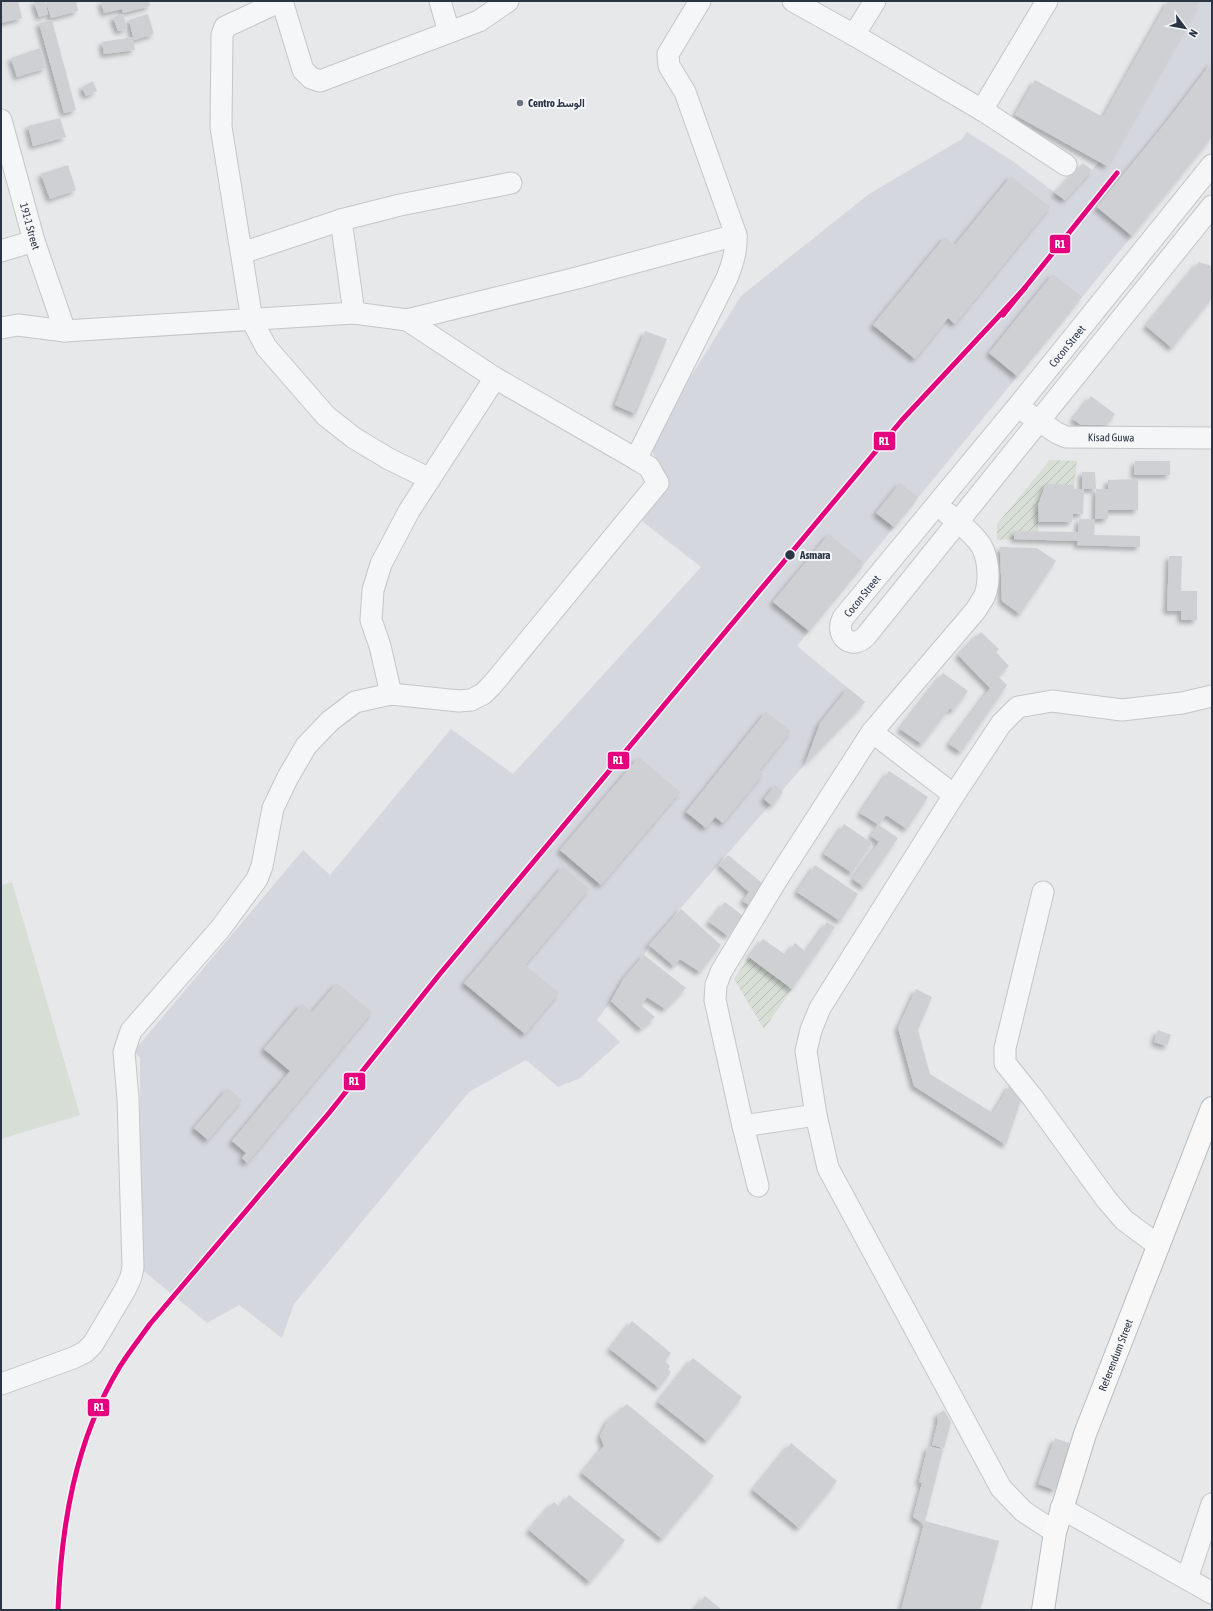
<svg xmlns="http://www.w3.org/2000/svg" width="1213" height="1611" font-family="'Asap Condensed',Vazirmatn,sans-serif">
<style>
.built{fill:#d4d7dd}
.park{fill:#d6ded6}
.garden{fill:url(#garden-furrows)}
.building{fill:#ced0d3;filter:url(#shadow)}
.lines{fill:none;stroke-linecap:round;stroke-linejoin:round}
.minor-casing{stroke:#c4c6c8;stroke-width:23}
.highway-casing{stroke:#b8bbbf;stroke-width:24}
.minor{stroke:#f5f6f7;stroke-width:21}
.highway{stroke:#f8f8f8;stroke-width:22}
.rail-1-casing{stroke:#f4f6f9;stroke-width:8}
.rail-1{stroke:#e5007d;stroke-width:5}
.poi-dot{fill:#6c737f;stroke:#f4f6f9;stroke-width:1.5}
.stop-dot{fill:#2b3445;stroke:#f4f6f9;stroke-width:1.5}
.labels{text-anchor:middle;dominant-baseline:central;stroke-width:4;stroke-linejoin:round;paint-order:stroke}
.poi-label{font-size:11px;font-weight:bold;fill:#2b3445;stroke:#f4f6f9;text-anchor:start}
.street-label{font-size:11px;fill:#2b3445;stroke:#f4f6f9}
.stop-label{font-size:11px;font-weight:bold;fill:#2b3445;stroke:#f4f6f9;text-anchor:start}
.line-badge{stroke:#f4f6f9;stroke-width:1.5}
.badge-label{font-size:11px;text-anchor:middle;font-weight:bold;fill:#fff}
</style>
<defs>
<pattern id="garden-furrows" width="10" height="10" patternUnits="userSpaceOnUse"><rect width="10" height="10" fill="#d6ded6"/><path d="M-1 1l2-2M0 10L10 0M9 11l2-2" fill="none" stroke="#b8bfb9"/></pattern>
<filter id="shadow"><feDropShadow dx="-3.5" dy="3.5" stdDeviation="2" flood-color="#0004"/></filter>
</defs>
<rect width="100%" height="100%" fill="#e6e8ea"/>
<path class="built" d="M1200,1H1212V62L1168,120L1097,207L1132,236L797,646L865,702L805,764L649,945L644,955L624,978L611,1001L597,1020L620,1042L580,1078L558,1087L526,1060L469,1092L294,1304L282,1338L239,1305L207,1323L140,1268V1058L134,1051L303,850L330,875L451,729L513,774L701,567L638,518L668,484L652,451L651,443L654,436L741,296L869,194L962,139L967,132L1014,162L1065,200L1099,162L1107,166Z"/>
<path class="park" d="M12,882L80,1115L1,1139V885Z"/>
<g class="garden">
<path d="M1050,460L1077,461L1074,485H1046L1038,505V532L1014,531V539L997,540V524Z"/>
<path d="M749,957L792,989L764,1029L734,979Z"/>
</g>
<g class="building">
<path d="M1,1H18L22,18L1,23Z"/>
<path d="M34,1H45L48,14L39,17Z"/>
<path d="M46,1H76L78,11L51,18Z"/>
<path d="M101,1H149L150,6L123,13L122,9L104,13Z"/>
<path d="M1168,1H1200L1107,166L1015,115L1035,80L1103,117Z"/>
<path d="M123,14L127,29L118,31L113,17Z"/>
<path d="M148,14L154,34L134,40L129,20Z"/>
<path d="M52,20L76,110L64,113L39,23Z"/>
<path d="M133,37L135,50L104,54L102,42Z"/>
<path d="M40,48L46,68L17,77L11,58Z"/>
<path d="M1212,62V137L1132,236L1097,207L1168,120Z"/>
<path d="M93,81L97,91L86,96L82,87Z"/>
<path d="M60,118L66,137L33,146L28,126Z"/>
<path d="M1083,163L1092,170L1065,200L1055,193Z"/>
<path d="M68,165L76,190L50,199L41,174Z"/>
<path d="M1011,176L1050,207L955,324L948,318L915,359L873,325L945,237L955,245Z"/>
<path d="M1199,262L1212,266V298L1172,348L1146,326Z"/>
<path d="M1053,274L1082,297L1017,376L989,353Z"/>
<path d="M645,331L667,339L636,414L615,405Z"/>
<path d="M1091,396L1115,414L1107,425H1081L1073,419Z"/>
<path d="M1135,461H1170V475H1134Z"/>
<path d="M1082,472H1095L1096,489H1108V480L1138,479V510H1108V519H1095L1094,535L1140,536V547L1077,545L1078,541L1014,539V531L1078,532L1079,519H1095L1096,489H1084L1083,514H1073L1072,522H1039L1038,505L1046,484L1074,485V489H1082Z"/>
<path d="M900,483L918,497L894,527L876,513Z"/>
<path d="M829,534L864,563L809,631L773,602Z"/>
<path d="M1000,547L1037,548L1056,561L1020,614L1002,601Z"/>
<path d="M1169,556H1182L1181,591H1197V620H1181V611H1167Z"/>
<path d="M981,632L999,649L996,652L1009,666L998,676L1007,685L961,752L949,744L990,688L958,655Z"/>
<path d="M943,673L968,691L953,711L950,708L922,744L900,729Z"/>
<path d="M848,688L865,702L805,764L820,723Z"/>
<path d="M766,712L791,731L759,771L763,774L723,823L715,817L706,828L686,812Z"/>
<path d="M639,757L680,792L601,885L560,850Z"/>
<path d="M889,771L928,797L907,829L886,815L879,825L898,838L864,887L853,879L879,842L871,836L879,825L860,813Z"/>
<path d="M775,785L783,792L772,806L764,799Z"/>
<path d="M844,824L872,843L852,873L824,854Z"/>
<path d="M728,855L767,887L753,908L743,901L749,892L719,865Z"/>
<path d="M815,865L858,894L840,921L797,892Z"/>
<path d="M563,866L589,889L525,965L559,993L525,1034L464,983Z"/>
<path d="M725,902L743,916L728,936L709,922Z"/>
<path d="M681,909L721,945L700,972L680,959L674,966L649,945Z"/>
<path d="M827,922L835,927L792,989L749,957L763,939L786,955L795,943L806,952Z"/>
<path d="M644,955L686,988L665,1009L647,997L641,1005L655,1017L641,1029L611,1001L624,978Z"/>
<path d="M337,983L372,1012L247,1163L242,1158L246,1153L232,1141L290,1071L264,1049L302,1004L312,1012Z"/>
<path d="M916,989L932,997L918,1030L930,1074L993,1113L1010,1085L1023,1094L1006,1145L914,1086L898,1028Z"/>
<path d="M1158,1030L1171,1035L1167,1046L1154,1042Z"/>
<path d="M228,1088L242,1100L208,1140L194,1128Z"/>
<path d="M632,1321L671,1353L665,1361L670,1366L668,1369L671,1372L659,1388L610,1349Z"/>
<path d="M693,1358L742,1397L707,1441L658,1402Z"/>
<path d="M627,1404L714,1476L662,1539L582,1473L604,1446L600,1436L608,1420Z"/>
<path d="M944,1410L951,1422L944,1448L932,1445L938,1421L937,1415Z"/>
<path d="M1055,1438L1072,1444L1055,1490L1038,1484Z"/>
<path d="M791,1443L837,1481L799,1528L753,1490Z"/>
<path d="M928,1446L943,1450L925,1521L999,1541L980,1610H901L924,1524L913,1517L922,1483L919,1482Z"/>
<path d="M569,1495L625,1540L590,1582L529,1530L554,1502L560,1507Z"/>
<path d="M705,1596L722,1610H694Z"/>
</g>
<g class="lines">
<defs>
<g id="minor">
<path d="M281,1L225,27L222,35L221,127L252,320L266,347L326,416L354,438L389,459L430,479"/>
<path d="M282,1L303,70L311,78L320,81L479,21L508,1"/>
<path d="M440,1L449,32"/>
<path d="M793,1L854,35L982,110L1066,165"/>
<path d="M854,35L875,1"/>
<path d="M982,110L1047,1"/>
<path id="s1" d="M1,120L34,241L65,331"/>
<path d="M1212,165L1018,406L843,618C834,636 852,651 866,636L1212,206"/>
<path d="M341,220L354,313"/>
<path d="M1,251L34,241"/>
<path d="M242,253L341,220L400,205L511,183"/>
<path d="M407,320L495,378L636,459L727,278C733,263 737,250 736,235"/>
<path d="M1,328L18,325L65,331L354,313L407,320L577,278L736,235L685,92L669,66L668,54L700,1"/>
<path id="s2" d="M1027,413L1057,433L1066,437L1212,438"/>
<path d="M391,694L380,646L371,620L373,590L381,564L409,511L495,378"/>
<path d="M872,732L954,795"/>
<path d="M1043,892L1005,1048V1063L1033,1098L1106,1199L1124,1220L1159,1246"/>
<path d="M743,1126L816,1115"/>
<path d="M758,1186L743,1126L715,1000L716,985L721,972L776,881L872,732L976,610C978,606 982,601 984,597C991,581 989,553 977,540C969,530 957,521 947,513"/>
<path d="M1,1384L73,1358L85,1352L93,1344L125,1290L131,1277L133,1267L128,1099L124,1052L131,1031L220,929L257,879L262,866L273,808L288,777L306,746L330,721L355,702L391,694L459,701L471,700L483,694L492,685L658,483L649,467L636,459"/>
<path d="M1061,1508L1212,1593"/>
<path d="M1055,1532L1023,1511L1001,1488L828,1168L816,1115L806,1051L811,1030L820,1008L954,795L1001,724L1018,707L1052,701L1122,710L1182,703L1212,696"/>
<path d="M1187,1579L1212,1504"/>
</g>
<g id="highway">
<path id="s3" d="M1043,1610L1055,1532L1085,1434L1212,1108"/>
</g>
</defs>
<use href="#minor" class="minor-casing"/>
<use href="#highway" class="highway-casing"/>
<use href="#minor" class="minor"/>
<use href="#highway" class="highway"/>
<defs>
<g id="rail-1">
<path d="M1003,315L1117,173"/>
<path d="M58,1610C61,1526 75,1441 119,1368C128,1353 140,1338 150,1324L329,1113L439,975L902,420L1025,288"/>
</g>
</defs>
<use href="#rail-1" class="rail-1-casing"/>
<use href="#rail-1" class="rail-1"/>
</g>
<circle class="poi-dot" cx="520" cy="103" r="4"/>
<circle class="stop-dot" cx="790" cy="555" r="5.5"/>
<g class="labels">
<g class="poi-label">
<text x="528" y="103">Centro الوسط</text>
</g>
<g class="street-label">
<text stroke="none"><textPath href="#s1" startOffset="110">191-1 Street</textPath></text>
<text transform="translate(1067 346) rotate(-51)">Cocon Street</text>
<text stroke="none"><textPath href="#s2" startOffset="91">Kisad Guwa</textPath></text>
<text transform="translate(862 596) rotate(-51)">Cocon Street</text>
<text stroke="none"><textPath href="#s3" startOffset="266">Referendum Street</textPath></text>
</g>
<g class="stop-label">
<text x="800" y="555">Asmara</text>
</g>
</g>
<g class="line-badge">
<rect x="1049" y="234" width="22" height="20" rx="4" fill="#e5007d"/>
<rect x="873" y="431" width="23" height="20" rx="4" fill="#e5007d"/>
<rect x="607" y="751" width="23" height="19" rx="4" fill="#e5007d"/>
<rect x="343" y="1072" width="23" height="19" rx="4" fill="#e5007d"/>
<rect x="87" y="1398" width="23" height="19" rx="4" fill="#e5007d"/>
</g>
<g class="badge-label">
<text x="1060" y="248">R1</text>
<text x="884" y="445">R1</text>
<text x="618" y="764">R1</text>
<text x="354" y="1085">R1</text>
<text x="99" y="1411">R1</text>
</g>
<rect width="1213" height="1611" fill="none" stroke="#2b3445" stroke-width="4"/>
<g transform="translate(1185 28) rotate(122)" stroke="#f4f6f9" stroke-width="3" paint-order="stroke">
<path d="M0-3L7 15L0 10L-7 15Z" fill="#2b3445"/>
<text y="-6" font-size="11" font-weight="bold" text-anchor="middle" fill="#2b3445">N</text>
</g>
</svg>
